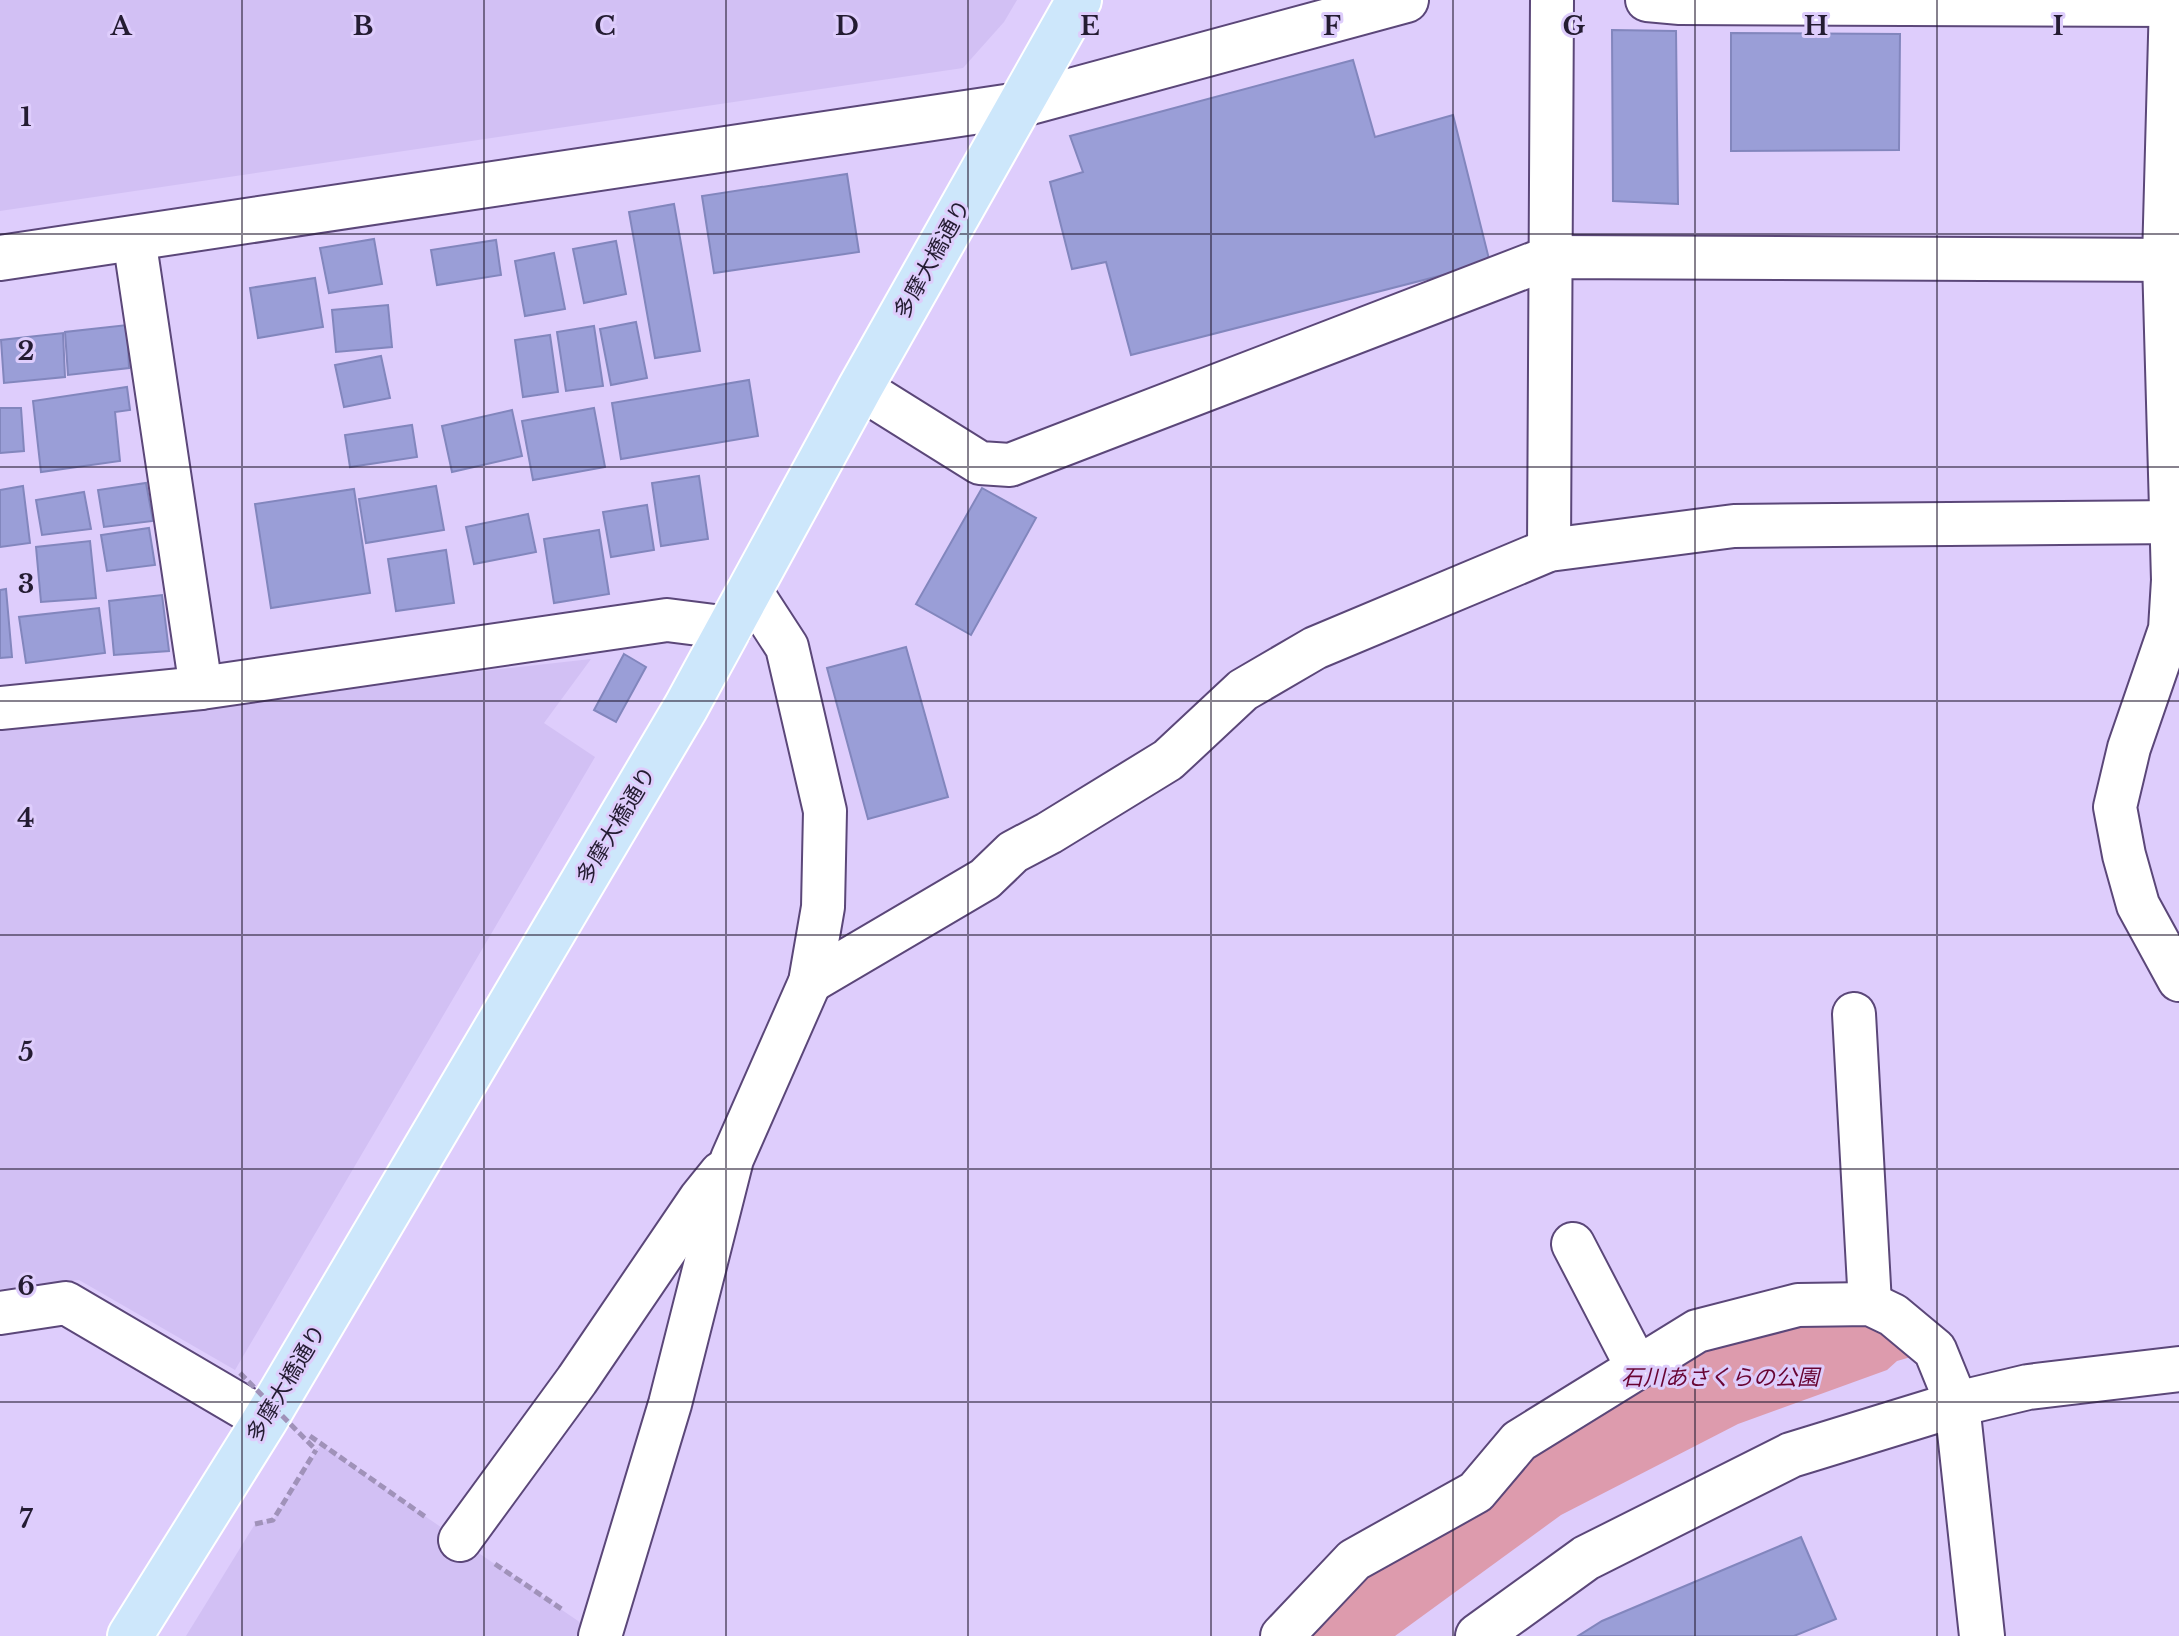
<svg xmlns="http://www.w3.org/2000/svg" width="2179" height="1636" font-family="'Libre Baskerville','Noto Sans JP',serif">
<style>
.built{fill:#d2c0f4}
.green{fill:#dd9bad}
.building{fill:#9a9ed7;stroke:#8286bd;stroke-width:2}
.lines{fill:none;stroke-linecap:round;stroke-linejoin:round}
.street-casing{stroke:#5b4779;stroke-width:46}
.secondary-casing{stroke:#5b4779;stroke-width:48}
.primary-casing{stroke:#fff;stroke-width:48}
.path{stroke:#a092b9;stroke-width:5;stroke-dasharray:8 4;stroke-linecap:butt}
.street{stroke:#fff;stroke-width:42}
.secondary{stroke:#fff;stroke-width:44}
.primary{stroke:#cde7fb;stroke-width:44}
.path-bridge{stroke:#a092b9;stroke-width:5;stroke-dasharray:8 4;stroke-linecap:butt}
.grid{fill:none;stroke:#241c32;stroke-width:2;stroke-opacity:0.55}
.labels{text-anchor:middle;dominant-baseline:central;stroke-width:6;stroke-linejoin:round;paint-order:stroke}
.street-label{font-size:22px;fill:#241c32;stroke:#decdfc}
.park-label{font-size:22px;font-style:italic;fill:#680433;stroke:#decdfc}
.grid-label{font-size:26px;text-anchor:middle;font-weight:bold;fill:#241c32;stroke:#decdfc;stroke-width:6;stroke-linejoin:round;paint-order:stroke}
</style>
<rect width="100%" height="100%" fill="#decdfc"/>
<g class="built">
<path d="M0,0H1017L1004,22L963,68L0,211Z"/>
<path d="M591,659L544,723L595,757L235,1370L79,1280L0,1289V724Z"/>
<path d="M321,1445L600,1636H186L255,1524L273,1520Z"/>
</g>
<path class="green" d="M1870,1304L1935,1350L1897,1361L1887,1370L1738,1424L1561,1515L1395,1636H1282L1697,1331Z"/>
<g class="building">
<path d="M1612,30L1676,31L1678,204L1613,201Z"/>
<path d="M1731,33L1900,34L1899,150L1731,151Z"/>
<path d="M1353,60L1375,137L1453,115L1490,263L1131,355L1106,262L1072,269L1050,182L1083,172L1070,136Z"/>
<path d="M847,174L859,252L714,273L702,196Z"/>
<path d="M674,204L700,351L655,358L629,212Z"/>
<path d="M374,239L382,284L329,293L320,248Z"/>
<path d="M496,240L501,275L437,285L431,250Z"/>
<path d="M616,241L626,294L584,303L573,249Z"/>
<path d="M554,253L565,309L525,316L515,261Z"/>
<path d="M315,278L323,327L258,338L250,288Z"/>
<path d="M388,305L392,347L336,352L332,310Z"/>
<path d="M636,322L647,378L611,385L600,329Z"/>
<path d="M127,325L129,368L68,375L65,332Z"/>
<path d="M594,326L603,386L566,391L557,332Z"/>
<path d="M63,333L65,377L4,383L1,340Z"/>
<path d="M550,335L558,392L523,397L515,340Z"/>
<path d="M381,356L390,398L344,407L335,365Z"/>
<path d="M749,380L758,436L621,459L612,403Z"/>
<path d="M127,387L130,410L115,412L120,461L41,472L33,401Z"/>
<path d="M0,408H21L24,451L0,453Z"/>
<path d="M594,408L605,467L533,480L522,421Z"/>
<path d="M512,410L522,456L452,472L442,426Z"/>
<path d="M412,425L417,457L350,467L345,435Z"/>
<path d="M699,476L708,539L661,546L652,483Z"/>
<path d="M146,483L153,521L104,527L98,490Z"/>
<path d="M23,486L30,543L0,547V490Z"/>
<path d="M436,486L444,530L366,543L359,499Z"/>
<path d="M982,488L1036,518L971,635L916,604Z"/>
<path d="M354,489L370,593L271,608L255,504Z"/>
<path d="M84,492L91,529L42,535L36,500Z"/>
<path d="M647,505L654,550L611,557L603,512Z"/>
<path d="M528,514L536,552L474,564L466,527Z"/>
<path d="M149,528L155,565L107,571L101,535Z"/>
<path d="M599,530L609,594L554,603L544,539Z"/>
<path d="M90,541L96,598L41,602L36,547Z"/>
<path d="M446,550L454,603L396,611L388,559Z"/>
<path d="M6,589L12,657L0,658V590Z"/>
<path d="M162,595L169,651L114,655L109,601Z"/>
<path d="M99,608L105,653L26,663L19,617Z"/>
<path d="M906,647L948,797L868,819L827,668Z"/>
<path d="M624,654L646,667L616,722L594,710Z"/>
<path d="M1801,1537L1836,1619L1794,1636H1578L1602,1621Z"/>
</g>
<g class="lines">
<defs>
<g id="street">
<path d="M1647,0L1680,3L2179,5"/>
<path d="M2171,0L2164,260L2173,580L2170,629L2129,748L2115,807L2124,855L2138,905L2179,980"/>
<path d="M134,238L201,688"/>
<path d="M860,388L980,463L1010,465L1551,257L2179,260"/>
<path d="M1549,550L1552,0"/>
<path d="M0,708L201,688L667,620L730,628"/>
<path d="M810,982L985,879L1013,852L1049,833L1168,760L1243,690L1315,648L1549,550L1734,526L2179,522"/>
<path d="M1854,1014L1870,1304"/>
<path d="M1573,1244L1637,1367"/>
<path d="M0,1313L66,1303L265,1420"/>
<path d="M460,1540L577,1380L700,1199L721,1173"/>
<path d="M600,1636L670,1404L732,1159L810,982L823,907L825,811L787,647L750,590"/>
<path d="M1282,1636L1354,1560L1476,1492L1519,1441L1697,1331L1798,1305L1870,1304L1893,1315L1935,1350L1957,1404"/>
</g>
<g id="secondary">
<path d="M0,258L1019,105L1406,0"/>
<path d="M1957,1404L1982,1636"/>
<path d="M1478,1636L1586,1558L1791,1455L1957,1404L2028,1387L2179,1369"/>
</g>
<path id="primary" d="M130,1636L265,1420L686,707L860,388L1079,0"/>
</defs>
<use href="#street" class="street-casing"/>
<use href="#secondary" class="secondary-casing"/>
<use href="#primary" class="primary-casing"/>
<g class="path">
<path d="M310,1436L427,1518"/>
<path d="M255,1524L273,1520L316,1450"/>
<path d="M495,1564L563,1610"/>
</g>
<use href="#street" class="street"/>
<use href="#secondary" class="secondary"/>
<use href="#primary" class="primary"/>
<path class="path-bridge" d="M240,1373L316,1450"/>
</g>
<path class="grid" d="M242,0V1636M484,0V1636M726,0V1636M968,0V1636M1211,0V1636M1453,0V1636M1695,0V1636M1937,0V1636M0,234H2179M0,467H2179M0,701H2179M0,935H2179M0,1169H2179M0,1402H2179"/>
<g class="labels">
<g class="street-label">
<text transform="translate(932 259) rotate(-61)">多摩大橋通り</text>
<text transform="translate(616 825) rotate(-59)">多摩大橋通り</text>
<text transform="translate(286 1383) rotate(-59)">多摩大橋通り</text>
</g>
<g class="park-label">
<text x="1720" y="1377">石川あさくらの公園</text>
</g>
</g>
<g class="grid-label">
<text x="121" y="35">A</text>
<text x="363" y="35">B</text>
<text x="605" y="35">C</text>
<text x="847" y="35">D</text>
<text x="1090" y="35">E</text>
<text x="1332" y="35">F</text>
<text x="1574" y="35">G</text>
<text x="1816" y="35">H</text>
<text x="2058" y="35">I</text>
<text x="26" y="126">1</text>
<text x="26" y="360">2</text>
<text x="26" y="593">3</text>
<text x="26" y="827">4</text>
<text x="26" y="1061">5</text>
<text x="26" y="1295">6</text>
<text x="26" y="1528">7</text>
</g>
</svg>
